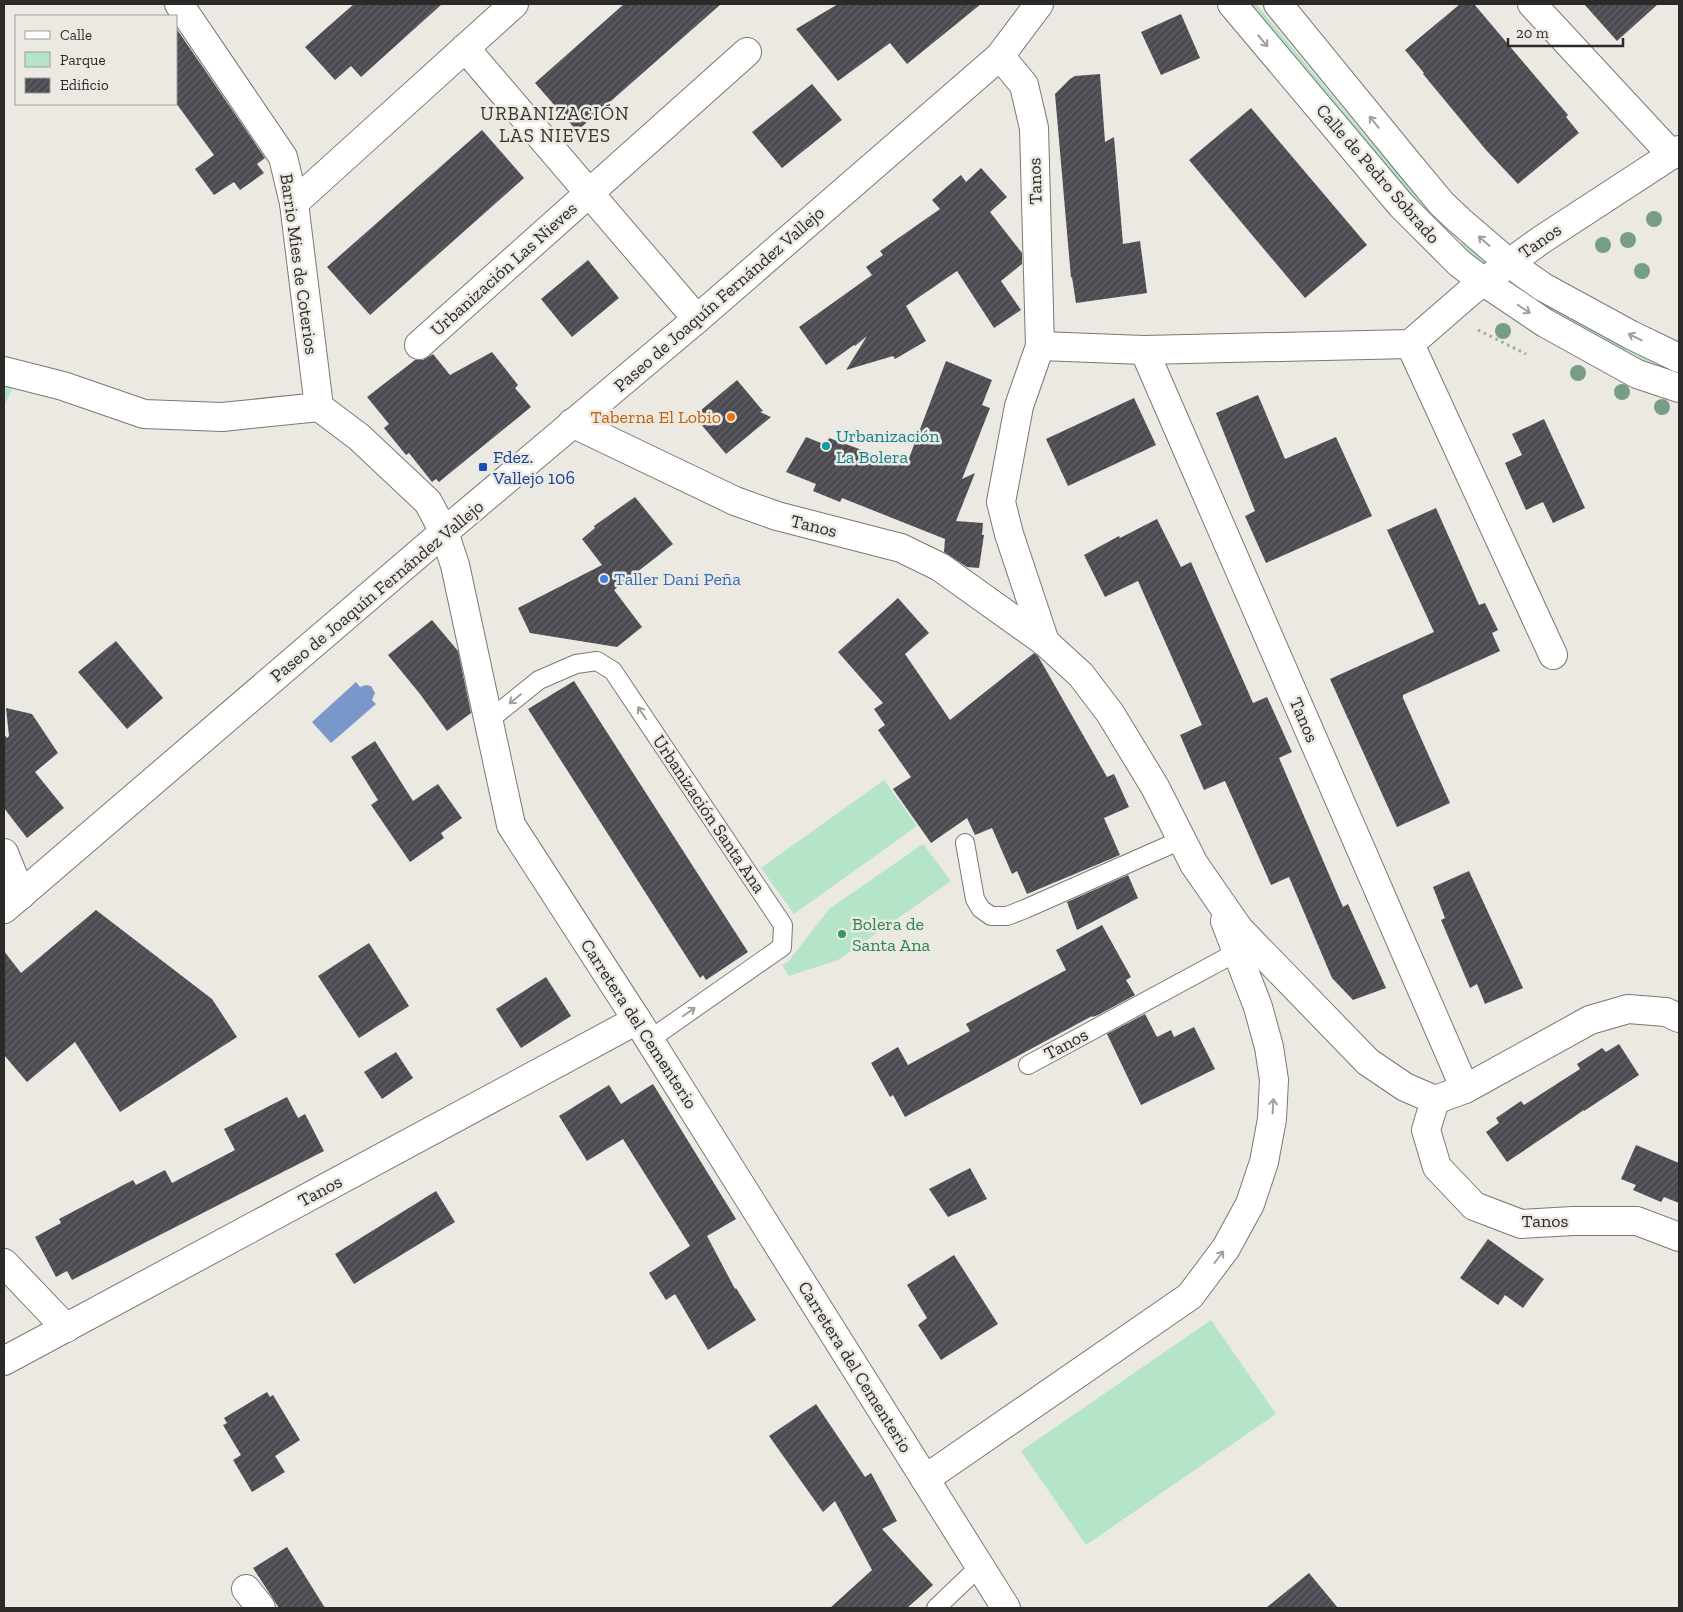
<svg xmlns="http://www.w3.org/2000/svg" width="1683" height="1612" font-family="'Zilla Slab',serif">
<style>
.green{fill:#b5e5c9}
.water{fill:#7997c8}
.building{fill:url(#building-hatch)}
.lines{fill:none;stroke-linecap:round;stroke-linejoin:round}
.service-casing{stroke:#7b7872;stroke-width:20}
.minor-casing{stroke:#7b7872;stroke-width:30}
.tertiary-casing{stroke:#7b7872;stroke-width:30}
.primary-casing{stroke:#7b7872;stroke-width:30}
.path{stroke:#a8a6a1;stroke-width:3;stroke-dasharray:2.5 4;stroke-linecap:butt}
.service{stroke:#fff;stroke-width:18}
.minor{stroke:#fff;stroke-width:28}
.tertiary{stroke:#fff;stroke-width:28}
.primary{stroke:#fff;stroke-width:28}
.tree{fill:#769d87}
.oneway{stroke:#a09f9e}
.food-dot{fill:#e8710a;stroke:#ebe9e2;stroke-width:2}
.culture-dot{fill:#0f9aa8;stroke:#ebe9e2;stroke-width:2}
.transit-dot{fill:#1a4fb4;stroke:#ebe9e2;stroke-width:2}
.shop-dot{fill:#3f7fe0;stroke:#ebe9e2;stroke-width:2}
.leisure-dot{fill:#2e9e5b;stroke:#ebe9e2;stroke-width:2}
.labels{text-anchor:middle;dominant-baseline:central;stroke-width:5;stroke-linejoin:round;paint-order:stroke}
.street-label{font-size:18px;fill:#2b2a28;stroke:#ebe9e2}
.food-label{font-size:18px;fill:#c56008;stroke:#ebe9e2;text-anchor:end}
.culture-label{font-size:18px;fill:#0d838f;stroke:#ebe9e2;text-anchor:start}
.transit-label{font-size:18px;fill:#164399;stroke:#ebe9e2;text-anchor:start}
.shop-label{font-size:18px;fill:#366cbe;stroke:#ebe9e2;text-anchor:start}
.leisure-label{font-size:18px;fill:#27864d;stroke:#ebe9e2;text-anchor:start}
.neighbourhood-label{font-size:19px;letter-spacing:1px;fill:#36342e;stroke:#ebe9e2}
</style>
<defs>
<pattern id="building-hatch" width="6" height="6" patternUnits="userSpaceOnUse" patternTransform="scale(1.25)"><rect width="6" height="6" fill="#4b4b51"/><path d="M-1 1l2-2M0 6l6-6M5 7l2-2" fill="none" stroke="#626267"/></pattern>
</defs>
<rect width="100%" height="100%" fill="#ebe9e2"/>
<g class="green">
<path d="M1248,4H1256L1364,134L1438,217L1433,222Z"/>
<path d="M1464,241L1540,300L1570,318L1605,337L1679,370V377L1601,341L1501,280L1459,245Z"/>
<path d="M4,371L19,375L4,406Z"/>
<path d="M884,780L917,826L794,914L761,868Z"/>
<path d="M923,844L951,881L838,960L789,976L782,965L788,962L829,909Z"/>
<path d="M1211,1320L1276,1414L1086,1545L1021,1451Z"/>
</g>
<path class="water" d="M356,682L360,687L366,685L371,686L375,693L372,700L376,704L331,743L312,722Z"/>
<g class="building">
<path d="M354,4H442L361,77L351,66L335,80L305,47Z"/>
<path d="M624,4H721L577,131L535,83Z"/>
<path d="M838,4H981L907,64L890,43L838,81L796,29Z"/>
<path d="M1460,4H1474L1568,115L1566,117L1579,133L1518,184L1486,150L1423,74L1424,73L1405,50Z"/>
<path d="M1584,4H1658L1617,41Z"/>
<path d="M1181,14L1200,58L1161,75L1141,32Z"/>
<path d="M176,28L265,158L257,164L264,173L240,190L234,182L214,195L195,169L214,155L176,103Z"/>
<path d="M1100,74L1105,142L1114,137L1123,244L1140,241L1147,293L1076,303L1072,277L1071,278L1055,94L1070,79L1075,76Z"/>
<path d="M812,84L842,120L782,168L752,132Z"/>
<path d="M1251,108L1367,245L1305,298L1189,160Z"/>
<path d="M482,130L524,178L370,315L327,267Z"/>
<path d="M981,168L1007,197L990,212L1022,253V264L1001,281L1021,310L994,328L957,271L906,306L926,341L895,359L893,356L846,370L867,336L855,346L854,345L826,365L799,327L872,275L866,267L883,255L880,251L940,209L932,200L949,185L961,175L966,182Z"/>
<path d="M588,260L619,298L572,337L541,299Z"/>
<path d="M492,352L518,385L515,388L531,407L439,482L436,479L432,482L409,453L406,455L384,428L389,424L367,397L415,360H423L433,354L450,375Z"/>
<path d="M946,361L992,380L982,405L990,408L962,479L975,473L956,521L983,523L982,535H984L979,568L967,567L944,552L945,539L842,498L840,502L813,491L816,484L786,472L806,437L826,445L829,438L906,466Z"/>
<path d="M737,380L763,411L760,412L771,417L726,454L694,416Z"/>
<path d="M1258,395L1285,459L1336,437L1372,516L1266,563L1245,516L1255,511L1216,413Z"/>
<path d="M1134,398L1156,445L1068,486L1046,439Z"/>
<path d="M1544,419L1585,508L1553,523L1543,502L1526,510L1505,463L1522,455L1512,434Z"/>
<path d="M635,497L673,544L614,590L642,627L617,647L530,633L518,608L602,565L582,539L595,528L594,526Z"/>
<path d="M1436,508L1479,605L1485,603L1498,630L1492,633L1500,651L1403,695V698L1450,803L1397,827L1330,679L1434,632L1387,530Z"/>
<path d="M1157,519L1181,567L1191,562L1253,703L1267,697L1292,752L1279,758L1343,907L1348,904L1386,988L1353,1000L1332,978L1289,877L1271,885L1225,781L1204,790L1180,735L1202,725L1138,581L1105,597L1084,555L1119,536L1120,538Z"/>
<path d="M898,598L929,633L905,654L950,720L1034,653L1038,656L1107,777L1114,774L1129,807L1104,818L1120,855L1027,894L1017,871L1012,874L992,828L975,835L967,818L931,843L893,789L911,777L878,730L885,725L874,709L883,703L838,652Z"/>
<path d="M432,620L458,651L471,713L447,731L420,694L388,655Z"/>
<path d="M116,641L163,698L127,729L78,672Z"/>
<path d="M574,681L748,952L706,980L703,975L700,978L528,709Z"/>
<path d="M6,708L32,714L58,753L35,772L64,808L27,838L4,808V734L7,738L9,736Z"/>
<path d="M375,741L413,801L438,784L462,818L441,833L444,838L410,862L371,805L378,800L351,757Z"/>
<path d="M1469,871L1523,988L1485,1004L1477,984L1470,988L1441,920L1445,918L1433,887Z"/>
<path d="M1128,875L1138,898L1077,930L1067,902Z"/>
<path d="M96,910L212,999L237,1037L120,1112L75,1042L27,1082L4,1055V951L21,973Z"/>
<path d="M1102,925L1131,977L1126,980L1135,995L1098,1015L1092,1017V1016L905,1117L893,1095L890,1097L871,1063L898,1047L908,1065L970,1031L966,1024L1066,970L1056,950Z"/>
<path d="M369,943L409,1006L359,1038L318,976Z"/>
<path d="M546,977L571,1016L521,1048L496,1009Z"/>
<path d="M1145,1014L1157,1037L1171,1030L1174,1037L1194,1027L1215,1069L1141,1105L1107,1034Z"/>
<path d="M1619,1044L1639,1075L1584,1111V1110L1507,1162L1486,1132L1499,1123L1496,1118L1521,1101L1524,1105L1580,1069L1577,1064L1602,1048L1606,1052Z"/>
<path d="M396,1052L413,1078L382,1099L364,1072Z"/>
<path d="M653,1084L736,1219L707,1236L735,1289L736,1288L756,1320L708,1350L675,1294L666,1300L649,1273L693,1244L690,1246L623,1139L587,1161L559,1116L609,1085L621,1104Z"/>
<path d="M287,1097L298,1118L305,1114L324,1151L72,1280L67,1271L56,1277L35,1237L61,1223L59,1219L133,1180L136,1185L165,1170L172,1183L235,1150L224,1129Z"/>
<path d="M1636,1145L1679,1163V1203L1664,1197L1661,1202L1633,1190L1636,1185L1621,1179Z"/>
<path d="M970,1168L987,1199L948,1217L929,1189Z"/>
<path d="M436,1191L455,1222L354,1284L335,1254Z"/>
<path d="M1488,1239L1544,1279L1523,1308L1505,1295L1498,1305L1460,1278Z"/>
<path d="M954,1255L998,1324L941,1360L918,1325L927,1318L907,1285Z"/>
<path d="M267,1392L270,1397L273,1395L300,1440L275,1456L285,1472L252,1492L233,1460L241,1455L223,1425L227,1423L224,1418Z"/>
<path d="M816,1404L865,1477L871,1473L897,1521L882,1529L933,1585L907,1608H830L872,1570L835,1501L823,1512L769,1436Z"/>
<path d="M287,1547L325,1608H279L253,1568Z"/>
<path d="M1309,1573L1338,1608H1266Z"/>
</g>
<g class="lines">
<defs>
<g id="service">
<path d="M488,721L539,680L576,664L597,661L613,671L783,925L782,947L649,1040"/>
<path d="M965,843L975,899L981,909L991,916H1007L1025,909L1181,840"/>
<path d="M1028,1065L1237,952"/>
<path d="M936,1608L980,1566"/>
</g>
<g id="minor">
<path d="M179,4L283,157L294,203L319,407"/>
<path d="M1532,4L1672,155"/>
<path d="M465,48L697,319"/>
<path d="M1000,56L1024,85L1034,128L1040,346L1019,406L1001,502L1009,534L1045,642"/>
<path d="M294,203L514,4"/>
<path d="M1410,344L1553,655"/>
<path d="M419,345L747,52"/>
<path d="M1040,346L1144,350L1410,344L1471,291L1541,240L1679,150"/>
<path d="M1144,350L1465,1089"/>
<path d="M4,371L63,386L144,414L222,417L319,407L359,437L428,502L444,532L455,565L511,825L637,1020L1006,1608"/>
<path d="M572,423L735,501L777,516L901,548L940,567L1045,642L1081,675L1110,713L1155,787L1194,864L1239,929L1368,1062L1405,1087L1435,1100L1465,1089L1590,1020L1628,1009L1666,1012L1679,1018"/>
<path d="M4,853L21,895"/>
<path d="M1435,1100L1426,1130L1437,1167L1474,1206L1521,1224L1573,1221H1637L1679,1237"/>
<path d="M4,1263L66,1328"/>
<path d="M4,1361L637,1020"/>
<path d="M925,1479L1190,1296L1226,1248L1250,1204L1264,1162L1272,1119L1274,1080L1269,1047L1258,1007L1225,921"/>
<path d="M246,1589L261,1608"/>
</g>
<path id="tertiary" d="M4,909L444,532L697,319L1000,56L1039,4"/>
<g id="primary">
<path d="M1232,4L1401,205L1459,263L1484,282L1545,323L1637,374L1679,388"/>
<path d="M1278,4L1408,163L1442,204L1459,220L1509,263L1543,287L1631,335L1679,358"/>
</g>
</defs>
<use href="#service" class="service-casing"/>
<use href="#minor" class="minor-casing"/>
<use href="#tertiary" class="tertiary-casing"/>
<use href="#primary" class="primary-casing"/>
<path class="path" d="M1478,330L1526,354"/>
<use href="#service" class="service"/>
<use href="#minor" class="minor"/>
<use href="#tertiary" class="tertiary"/>
<use href="#primary" class="primary"/>
</g>
<g class="tree">
<circle cx="1654" cy="219" r="8"/>
<circle cx="1628" cy="240" r="8"/>
<circle cx="1603" cy="245" r="8"/>
<circle cx="1642" cy="271" r="8"/>
<circle cx="1503" cy="331" r="8"/>
<circle cx="1578" cy="373" r="8"/>
<circle cx="1622" cy="392" r="8"/>
<circle cx="1662" cy="407" r="8"/>
</g>
<defs><path id="oneway-shaft" d="M-6 0H5M1.5-3L5.5 0L1.5 3" fill="none" stroke-width="1.6" stroke-linecap="round" stroke-linejoin="round" transform="scale(1.25)"/></defs>
<g class="oneway">
<use href="#oneway-shaft" transform="translate(1263 41) rotate(50)"/>
<use href="#oneway-shaft" transform="translate(1374 122) rotate(-129)"/>
<use href="#oneway-shaft" transform="translate(1484 241) rotate(-139)"/>
<use href="#oneway-shaft" transform="translate(1524 309) rotate(34)"/>
<use href="#oneway-shaft" transform="translate(1635 337) rotate(-154)"/>
<use href="#oneway-shaft" transform="translate(515 699) rotate(141)"/>
<use href="#oneway-shaft" transform="translate(642 713) rotate(-124)"/>
<use href="#oneway-shaft" transform="translate(689 1012) rotate(-35)"/>
<use href="#oneway-shaft" transform="translate(1273 1106) rotate(-87)"/>
<use href="#oneway-shaft" transform="translate(1219 1257) rotate(-53)"/>
</g>
<circle class="food-dot" cx="731" cy="417" r="5"/>
<circle class="culture-dot" cx="826" cy="446" r="5"/>
<rect class="transit-dot" x="478" y="462" width="10" height="10" rx="2.5"/>
<circle class="shop-dot" cx="604" cy="579" r="5"/>
<circle class="leisure-dot" cx="842" cy="934" r="5"/>
<g class="labels">
<g class="street-label">
<text transform="translate(1378 174) rotate(49)">Calle de Pedro Sobrado</text>
<text transform="translate(1035 181) rotate(-92)">Tanos</text>
<text transform="translate(1540 241) rotate(-35)">Tanos</text>
<text transform="translate(299 264) rotate(82)">Barrio Mies de Coterios</text>
<text transform="translate(504 269) rotate(-42)">Urbanización Las Nieves</text>
<text transform="translate(719 299) rotate(-41)">Paseo de Joaquín Fernández Vallejo</text>
<text transform="translate(814 526) rotate(14)">Tanos</text>
<text transform="translate(377 591) rotate(-40)">Paseo de Joaquín Fernández Vallejo</text>
<text transform="translate(1304 720) rotate(67)">Tanos</text>
<text transform="translate(709 814) rotate(56)">Urbanización Santa Ana</text>
<text transform="translate(639 1024) rotate(57)">Carretera del Cementerio</text>
<text transform="translate(1066 1044) rotate(-28)">Tanos</text>
<text transform="translate(320 1191) rotate(-28)">Tanos</text>
<text x="1545" y="1221">Tanos</text>
<text transform="translate(855 1367) rotate(58)">Carretera del Cementerio</text>
</g>
<g class="food-label">
<text x="721" y="417">Taberna El Lobio</text>
</g>
<g class="culture-label">
<text x="836" y="436">Urbanización<tspan x="836" dy="21">La Bolera</tspan></text>
</g>
<g class="transit-label">
<text x="493" y="457">Fdez.<tspan x="493" dy="21">Vallejo 106</tspan></text>
</g>
<g class="shop-label">
<text x="614" y="579">Taller Dani Peña</text>
</g>
<g class="leisure-label">
<text x="852" y="924">Bolera de<tspan x="852" dy="21">Santa Ana</tspan></text>
</g>
<g class="neighbourhood-label">
<text x="555" y="113">URBANIZACIÓN<tspan x="555" dy="22">LAS NIEVES</tspan></text>
</g>
</g>
<rect width="1683" height="1612" fill="none" stroke="#2b2a28" stroke-width="10"/>
<rect x="15" y="15" width="162" height="90" fill="#ebe9e2" stroke="#9e9d98"/>
<rect x="25" y="31" width="25" height="8" fill="#ffffff" stroke="#9e9d98"/>
<text x="60" y="40" font-size="15" fill="#2b2a28">Calle</text>
<rect x="25" y="52" width="25" height="15" fill="#b5e5c9" stroke="#9e9d98"/>
<text x="60" y="65" font-size="15" fill="#2b2a28">Parque</text>
<rect x="25" y="78" width="25" height="15" fill="url(#building-hatch)" stroke="#9e9d98"/>
<text x="60" y="90" font-size="15" fill="#2b2a28">Edificio</text>
<path d="M1508 38v8h115v-8" fill="none" stroke="#2b2a28" stroke-width="2.5"/>
<text x="1516" y="38" font-size="15" fill="#2b2a28" stroke="#ebe9e2" stroke-width="4" paint-order="stroke">20 m</text>
</svg>
